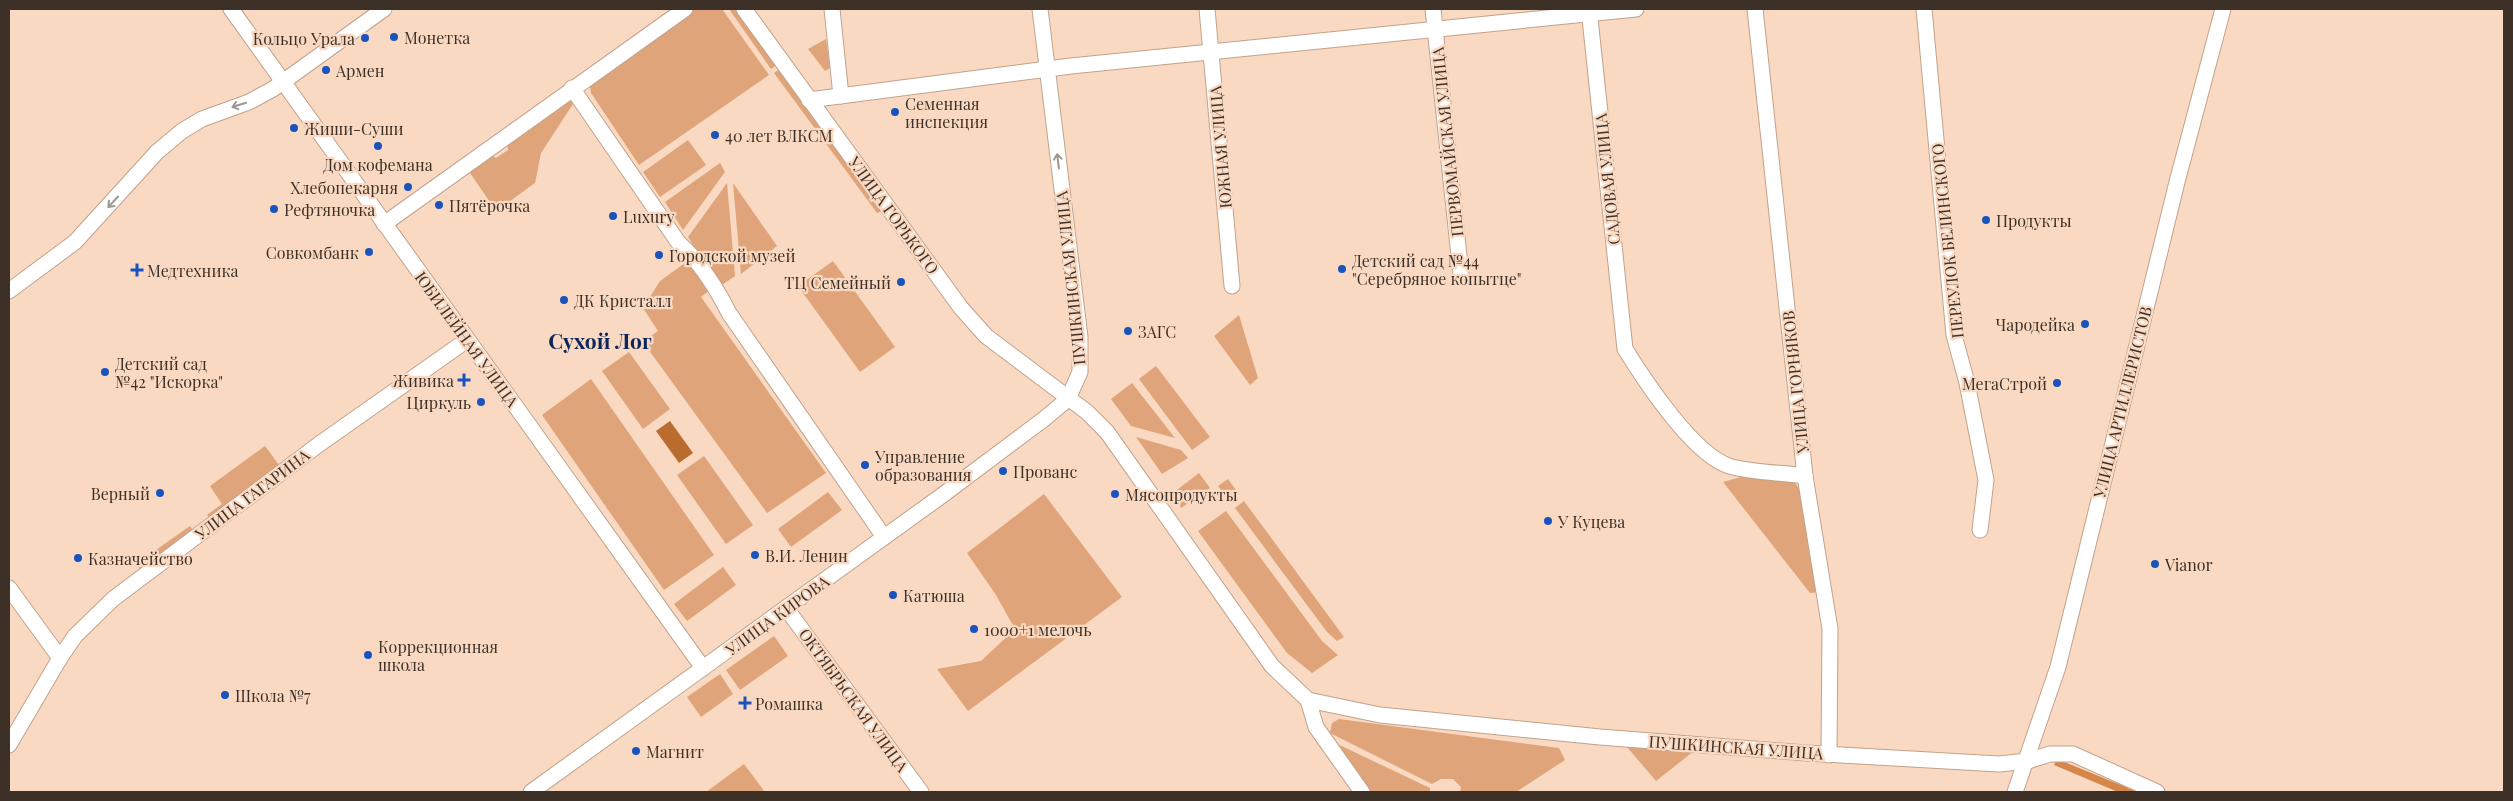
<svg xmlns="http://www.w3.org/2000/svg" width="2513" height="801" font-family="'Playfair Display',serif">
<style>
.green{fill:#dfa479}
.forest{fill:#d5864a}
.water{fill:#b96c2e}
.lines{fill:none;stroke-linecap:round;stroke-linejoin:round}
.minor-casing{stroke:#c1a28c;stroke-width:17}
.minor{stroke:#fff;stroke-width:15}
.oneway{stroke:#9e9893}
.poi-dot{fill:#1a52be;stroke:#fad9c2;stroke-width:2}
.labels{text-anchor:middle;dominant-baseline:central;stroke-width:4.5;stroke-linejoin:round;paint-order:stroke}
.poi-label{font-size:16px;fill:#3c3027;stroke:#fad9c2;text-anchor:start}
.street-label{font-size:16px;fill:#3c3027;stroke:#fad9c2}
.district-label{font-size:21px;font-weight:bold;fill:#0b265a;stroke:#fad9c2}
</style>
<rect width="100%" height="100%" fill="#fad9c2"/>
<g class="green">
<path d="M691,9H722L769,75L639,165L591,93L590,86Z"/>
<path d="M729,9H738L778,64L771,69Z"/>
<path d="M826,39L830,68L825,71L808,49Z"/>
<path d="M781,68L883,208L880,212L877,213L774,73Z"/>
<path d="M568,97L573,104L541,153L535,183L496,211L468,170L490,154L496,158L508,150L507,142Z"/>
<path d="M688,140L706,165L660,197L643,172Z"/>
<path d="M720,163L725,172L683,230L665,202Z"/>
<path d="M727,183L735,276L719,287L688,237Z"/>
<path d="M733,183L777,246L741,274Z"/>
<path d="M689,260L710,290L701,297L826,473L767,513L643,342L658,331L643,308L660,281Z"/>
<path d="M833,261L895,347L860,372L798,286Z"/>
<path d="M1239,315L1258,378L1250,385L1214,336Z"/>
<path d="M629,352L670,409L643,429L602,371Z"/>
<path d="M1156,366L1210,437L1192,450L1139,379Z"/>
<path d="M591,379L714,555L664,590L542,415Z"/>
<path d="M1132,383L1175,438L1131,426L1111,399Z"/>
<path d="M1136,437L1181,450L1188,458L1162,474Z"/>
<path d="M265,446L282,469L210,520L207,515L222,504L210,486Z"/>
<path d="M704,456L753,525L726,544L677,475Z"/>
<path d="M1199,473L1210,488L1181,508L1173,493Z"/>
<path d="M1762,476L1794,482L1803,493L1821,592L1810,593L1723,482L1741,477Z"/>
<path d="M1228,479L1239,494L1229,501L1218,486Z"/>
<path d="M828,492L842,510L791,547L778,529Z"/>
<path d="M1044,494L1122,597L968,711L937,669L981,661L1015,629L996,595L967,553Z"/>
<path d="M1244,501L1344,637L1337,641L1327,632L1235,508Z"/>
<path d="M1226,511L1322,641L1338,655L1312,673L1287,653L1198,531Z"/>
<path d="M190,526L194,532L140,570L136,564Z"/>
<path d="M723,567L736,585L687,621L674,604Z"/>
<path d="M774,636L788,656L740,690L726,670Z"/>
<path d="M720,674L733,694L701,717L687,697Z"/>
<path d="M1339,719L1559,748L1565,760L1516,792H1460L1461,787L1453,779H1441L1432,784L1330,733L1332,723Z"/>
<path d="M1333,742L1430,788V792H1368Z"/>
<path d="M1627,747L1694,751L1656,781Z"/>
<path d="M744,764L765,792H706Z"/>
</g>
<path class="forest" d="M2057,759L2138,792H2118L2054,765Z"/>
<path class="water" d="M670,421L693,453L679,463L656,431Z"/>
<g class="lines">
<defs>
<g id="minor">
<path d="M231,9L703,668"/>
<path d="M744,9L961,308L986,336L1087,412L1107,432L1272,666L1308,700L1380,715L1600,737L1806,753L1999,764L2028,761L2050,754H2073L2157,792"/>
<path d="M832,9L841,96"/>
<path d="M1207,9L1232,286"/>
<path d="M1433,9L1461,275"/>
<path d="M1589,9L1625,349C1645,381 1693,454 1729,466C1746,472 1785,473 1805,476"/>
<path d="M1755,9L1805,476L1830,629L1829,755"/>
<path d="M1924,9L1954,335L1967,383L1986,480L1980,530"/>
<path d="M572,88L678,242C699,261 716,287 729,313L884,537"/>
<path d="M809,100L1071,66L1636,9"/>
<path d="M384,224L685,9"/>
<path d="M9,291L75,242L157,152L182,131L202,119L249,102L273,89L384,9"/>
<path d="M9,588L60,658"/>
<path d="M786,608L921,792"/>
<path d="M1308,700L1316,727L1362,792"/>
<path d="M9,745L60,658L75,636L113,599L318,445L467,340"/>
<path d="M531,792L944,494L1044,419L1068,399L1080,372V337L1040,9"/>
<path d="M2015,792L2058,667L2177,182L2223,9"/>
</g>
</defs>
<use href="#minor" class="minor-casing"/>
<use href="#minor" class="minor"/>
</g>
<defs><path id="oneway-shaft" d="M-6 0H5M1.5-3L5.5 0L1.5 3" fill="none" stroke-width="1.6" stroke-linecap="round" stroke-linejoin="round" transform="scale(1.25)"/></defs>
<g class="oneway">
<use href="#oneway-shaft" transform="translate(239 105) rotate(163)"/>
<use href="#oneway-shaft" transform="translate(1058 161) rotate(-97)"/>
<use href="#oneway-shaft" transform="translate(113 202) rotate(133)"/>
</g>
<g class="poi-dot">
<circle cx="394" cy="37" r="5"/>
<circle cx="365" cy="38" r="5"/>
<circle cx="326" cy="70" r="5"/>
<circle cx="895" cy="112" r="5"/>
<circle cx="294" cy="128" r="5"/>
<circle cx="715" cy="135" r="5"/>
<circle cx="378" cy="146" r="5"/>
<circle cx="408" cy="187" r="5"/>
<circle cx="439" cy="205" r="5"/>
<circle cx="274" cy="209" r="5"/>
<circle cx="613" cy="216" r="5"/>
<circle cx="1986" cy="220" r="5"/>
<circle cx="369" cy="252" r="5"/>
<circle cx="659" cy="255" r="5"/>
<circle cx="1342" cy="269" r="5"/>
<path d="M134.5 262.5h5v5h5v5h-5v5h-5v-5h-5v-5h5z"/>
<circle cx="901" cy="282" r="5"/>
<circle cx="564" cy="300" r="5"/>
<circle cx="2085" cy="324" r="5"/>
<circle cx="1128" cy="331" r="5"/>
<circle cx="105" cy="372" r="5"/>
<path d="M461.5 372.5h5v5h5v5h-5v5h-5v-5h-5v-5h5z"/>
<circle cx="2057" cy="383" r="5"/>
<circle cx="481" cy="402" r="5"/>
<circle cx="865" cy="465" r="5"/>
<circle cx="1003" cy="471" r="5"/>
<circle cx="160" cy="493" r="5"/>
<circle cx="1115" cy="494" r="5"/>
<circle cx="1548" cy="521" r="5"/>
<circle cx="755" cy="555" r="5"/>
<circle cx="78" cy="558" r="5"/>
<circle cx="2155" cy="564" r="5"/>
<circle cx="893" cy="595" r="5"/>
<circle cx="974" cy="629" r="5"/>
<circle cx="368" cy="655" r="5"/>
<circle cx="225" cy="695" r="5"/>
<path d="M742.5 695.5h5v5h5v5h-5v5h-5v-5h-5v-5h5z"/>
<circle cx="636" cy="751" r="5"/>
</g>
<g class="labels">
<g class="poi-label">
<text x="404" y="37">Монетка</text>
<text x="355" y="38" text-anchor="end">Кольцо Урала</text>
<text x="336" y="70">Армен</text>
<text x="905" y="103">Семенная<tspan x="905" dy="18">инспекция</tspan></text>
<text x="304" y="128">Жиши-Суши</text>
<text x="725" y="135">40 лет ВЛКСМ</text>
<text x="378" y="164" text-anchor="middle">Дом кофемана</text>
<text x="398" y="187" text-anchor="end">Хлебопекарня</text>
<text x="449" y="205">Пятёрочка</text>
<text x="284" y="209">Рефтяночка</text>
<text x="623" y="216">Luxury</text>
<text x="1996" y="220">Продукты</text>
<text x="359" y="252" text-anchor="end">Совкомбанк</text>
<text x="669" y="255">Городской музей</text>
<text x="1352" y="260">Детский сад №44<tspan x="1352" dy="18">"Серебряное копытце"</tspan></text>
<text x="147" y="270">Медтехника</text>
<text x="891" y="282" text-anchor="end">ТЦ Семейный</text>
<text x="574" y="300">ДК Кристалл</text>
<text x="2075" y="324" text-anchor="end">Чародейка</text>
<text x="1138" y="331">ЗАГС</text>
<text x="115" y="363">Детский сад<tspan x="115" dy="18">№42 "Искорка"</tspan></text>
<text x="454" y="380" text-anchor="end">Живика</text>
<text x="2047" y="383" text-anchor="end">МегаСтрой</text>
<text x="471" y="402" text-anchor="end">Циркуль</text>
<text x="875" y="456">Управление<tspan x="875" dy="18">образования</tspan></text>
<text x="1013" y="471">Прованс</text>
<text x="150" y="493" text-anchor="end">Верный</text>
<text x="1125" y="494">Мясопродукты</text>
<text x="1558" y="521">У Куцева</text>
<text x="765" y="555">В.И. Ленин</text>
<text x="88" y="558">Казначейство</text>
<text x="2165" y="564">Vianor</text>
<text x="903" y="595">Катюша</text>
<text x="984" y="629">1000+1 мелочь</text>
<text x="378" y="646">Коррекционная<tspan x="378" dy="18">школа</tspan></text>
<text x="235" y="695">Школа №7</text>
<text x="755" y="703">Ромашка</text>
<text x="646" y="751">Магнит</text>
</g>
<g class="street-label">
<text transform="translate(1447 142) rotate(-96)">ПЕРВОМАЙСКАЯ УЛИЦА</text>
<text transform="translate(1220 147) rotate(-95)">ЮЖНАЯ УЛИЦА</text>
<text transform="translate(1607 179) rotate(-96)">САДОВАЯ УЛИЦА</text>
<text transform="translate(894 215) rotate(54)">УЛИЦА ГОРЬКОГО</text>
<text transform="translate(1947 241) rotate(-96)">ПЕРЕУЛОК БЕЛИНСКОГО</text>
<text transform="translate(1070 278) rotate(-96)">ПУШКИНСКАЯ УЛИЦА</text>
<text transform="translate(467 339) rotate(54)">ЮБИЛЕЙНАЯ УЛИЦА</text>
<text transform="translate(1795 382) rotate(-96)">УЛИЦА ГОРНЯКОВ</text>
<text transform="translate(2122 402) rotate(-76)">УЛИЦА АРТИЛЛЕРИСТОВ</text>
<text transform="translate(252 494) rotate(-37)">УЛИЦА ГАГАРИНА</text>
<text transform="translate(777 615) rotate(-36)">УЛИЦА КИРОВА</text>
<text transform="translate(854 700) rotate(54)">ОКТЯБРЬСКАЯ УЛИЦА</text>
<text transform="translate(1736 747) rotate(4)">ПУШКИНСКАЯ УЛИЦА</text>
</g>
<g class="district-label">
<text x="600" y="340">Сухой Лог</text>
</g>
</g>
<rect width="2513" height="801" fill="none" stroke="#3c3027" stroke-width="20"/>
</svg>
